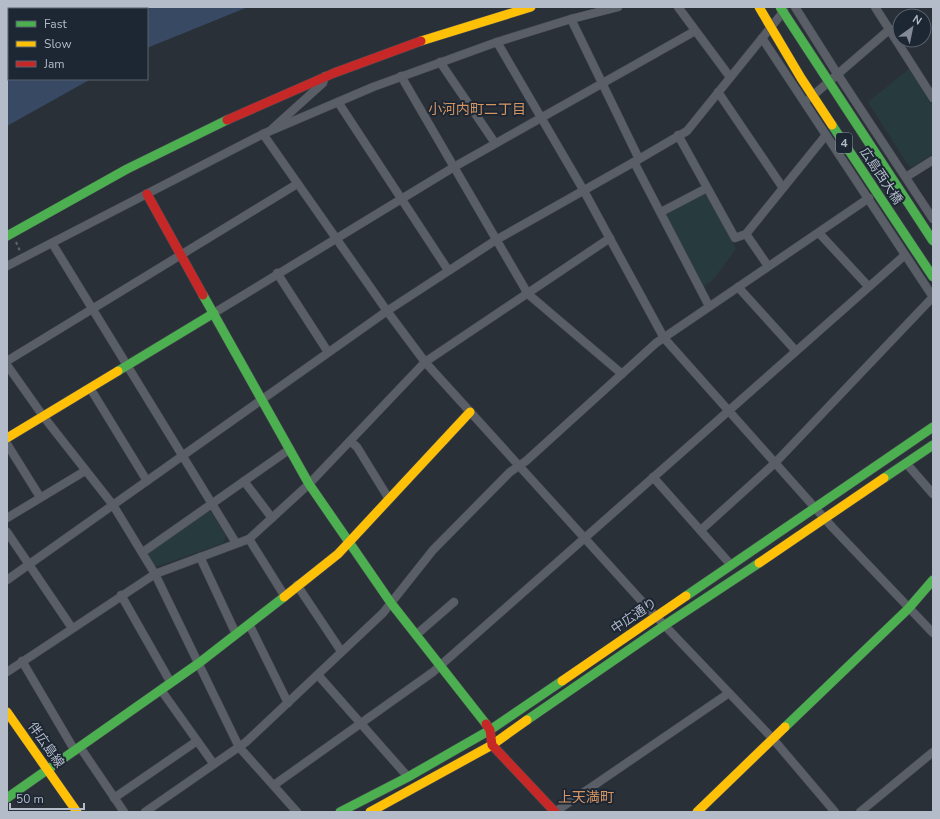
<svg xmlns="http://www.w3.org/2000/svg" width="940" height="819" font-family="'Nunito Sans','Noto Sans JP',sans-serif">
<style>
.green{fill:#273a3e}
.water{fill:#384963}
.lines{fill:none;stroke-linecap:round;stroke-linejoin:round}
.street-casing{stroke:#484c53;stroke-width:9}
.fast-casing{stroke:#484c53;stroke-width:10}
.slow-casing{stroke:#484c53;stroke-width:10}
.jam-casing{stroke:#484c53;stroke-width:10}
.path{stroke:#5d636a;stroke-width:2;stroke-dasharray:3 3;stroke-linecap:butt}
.street{stroke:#5a5e66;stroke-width:8}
.fast{stroke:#4caf50;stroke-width:9}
.slow{stroke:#ffc107;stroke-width:9}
.jam{stroke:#c62828;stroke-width:9}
.fast-bridge-casing{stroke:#474c53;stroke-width:10;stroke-linecap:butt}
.slow-bridge-casing{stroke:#474c53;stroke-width:10;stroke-linecap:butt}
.fast-bridge{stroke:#4caf50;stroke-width:9}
.slow-bridge{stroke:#ffc107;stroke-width:9}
.labels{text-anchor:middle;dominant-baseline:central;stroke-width:4;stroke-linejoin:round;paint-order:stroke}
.shield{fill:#1d2633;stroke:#878f9c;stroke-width:1}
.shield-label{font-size:12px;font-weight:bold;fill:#b4bcc9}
.street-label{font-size:13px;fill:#b4bcc9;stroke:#1d2633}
.neighbourhood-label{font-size:14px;fill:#d59563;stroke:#1d2633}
</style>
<rect width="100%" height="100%" fill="#2a3038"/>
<g class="green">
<path d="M909,69L933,107V154L912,167L908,165L868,102Z"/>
<path d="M704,195L708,196L736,249L712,281L703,287L666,217L668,213Z"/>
<path d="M206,511L211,512L226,536L223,543L159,566L154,565L148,556L150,551Z"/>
</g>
<path class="water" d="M7,7H248L147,48V9H9V79H91L7,126Z"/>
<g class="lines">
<defs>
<g id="street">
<path d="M678,7L730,77"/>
<path d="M795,7L838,75L933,219"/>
<path d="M875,7L933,98"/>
<path d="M571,19L639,159"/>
<path d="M497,42L584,191L664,338L833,528L933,633"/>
<path d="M440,62L495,143"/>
<path d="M401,76L528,294L622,374"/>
<path d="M718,92L783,188"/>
<path d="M810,98L890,29"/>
<path d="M338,102L448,270"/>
<path d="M272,129L323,83L325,76"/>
<path d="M263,134L387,311L425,362L647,607L773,739L835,812"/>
<path d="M678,135L735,238L746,234L826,135"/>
<path d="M634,162L709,306"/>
<path d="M906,177L933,160"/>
<path d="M661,212L707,188"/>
<path d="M819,233L868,286"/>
<path d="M746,234L768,266"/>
<path d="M52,243L236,543"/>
<path d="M7,266L263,134L373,87L497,42L571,19L618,7"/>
<path d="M277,273L328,352"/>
<path d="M738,287L795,350"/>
<path d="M214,313L454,167L695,31"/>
<path d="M7,361L297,184"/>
<path d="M7,365L43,416L113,505L155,574L239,747L297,812"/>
<path d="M90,388L147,481"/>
<path d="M350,441L357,447L389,499"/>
<path d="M7,444L40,497"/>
<path d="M906,463L933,494"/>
<path d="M653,477L731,565"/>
<path d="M244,481L272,518"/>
<path d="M7,518L85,471"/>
<path d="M701,530L775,463L933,297L762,38"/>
<path d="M7,532L72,628"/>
<path d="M249,539L284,595"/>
<path d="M143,552L290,449"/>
<path d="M200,557L236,634"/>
<path d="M7,580L387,311L496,240L634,162L687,131L784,11"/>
<path d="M297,585L341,651"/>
<path d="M121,595L171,683"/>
<path d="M249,624L288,703"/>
<path d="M416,635L454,602"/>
<path d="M22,661L75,751"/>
<path d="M7,672L155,574L249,539L309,484L425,362L610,238"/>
<path d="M318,675L408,777"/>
<path d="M161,690L213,763"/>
<path d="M80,747L124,812"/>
<path d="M274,785L433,672L905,255"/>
<path d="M114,798L197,741"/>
<path d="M145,812L246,742L383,613L433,550L510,472L526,461L656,343L869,198"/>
<path d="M555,812L729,693"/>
<path d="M860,812L933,752"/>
</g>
<g id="fast">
<path d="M7,236L127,169L227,120"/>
<path d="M203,295L309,484L391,603L486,724"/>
<path d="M118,371L214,313"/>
<path d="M884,478L933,445"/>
<path d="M686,596L933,427"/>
<path d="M527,720L665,625L759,563"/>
<path d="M785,727L908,609L933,580"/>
<path d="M7,798L199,663L284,597"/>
<path d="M340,812L408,777L490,730L562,681"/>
</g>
<g id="slow">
<path d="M421,41L531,7"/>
<path d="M7,438L118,371"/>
<path d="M759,563L884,478"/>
<path d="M284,597L338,554L470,412"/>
<path d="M562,681L686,596"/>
<path d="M7,712L77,812"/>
<path d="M370,812L492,745L527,720"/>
<path d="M697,812L785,727"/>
</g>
<g id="jam">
<path d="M227,120L334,73L421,41"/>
<path d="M147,194L203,295"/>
<path d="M486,724L490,730L492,745L555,812"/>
</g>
</defs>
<use href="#street" class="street-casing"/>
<use href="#fast" class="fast-casing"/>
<use href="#slow" class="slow-casing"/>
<use href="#jam" class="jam-casing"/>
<path class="path" d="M16,242L20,251"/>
<use href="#street" class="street"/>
<use href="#fast" class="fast"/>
<use href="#slow" class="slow"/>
<use href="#jam" class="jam"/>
<defs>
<g id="fast-bridge">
<path d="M780,7L933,241"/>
<path d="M832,125L933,277"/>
</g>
<path id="slow-bridge" d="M759,7L801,78L832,125"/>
</defs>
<use href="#fast-bridge" class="fast-bridge-casing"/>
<use href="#slow-bridge" class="slow-bridge-casing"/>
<use href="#fast-bridge" class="fast-bridge"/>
<use href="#slow-bridge" class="slow-bridge"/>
</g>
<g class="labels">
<rect class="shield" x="836" y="133" width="16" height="20" rx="3"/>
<g class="shield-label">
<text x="844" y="143">4</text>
</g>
<g class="street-label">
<text transform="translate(881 176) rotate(56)">広島西大橋</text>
<text transform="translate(634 616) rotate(-34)">中広通り</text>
<text transform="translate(46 745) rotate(55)">伴広島線</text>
</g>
<g class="neighbourhood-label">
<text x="477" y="109">小河内町二丁目</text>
<text x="586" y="797">上天満町</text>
</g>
</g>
<rect width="940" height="819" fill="none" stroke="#b4bcc9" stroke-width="16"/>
<rect x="8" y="8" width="140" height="72" fill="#1d2633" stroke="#59626f"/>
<rect x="16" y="21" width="20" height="6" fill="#4caf50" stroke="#59626f"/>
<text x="44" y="28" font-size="12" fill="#b4bcc9">Fast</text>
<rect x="16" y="41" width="20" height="6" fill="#ffc107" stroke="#59626f"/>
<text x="44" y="48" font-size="12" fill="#b4bcc9">Slow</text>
<rect x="16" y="61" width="20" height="6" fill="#c62828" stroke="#59626f"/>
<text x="44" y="68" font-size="12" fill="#b4bcc9">Jam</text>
<g transform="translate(912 28) rotate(33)"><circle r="19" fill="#1d2633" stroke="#59626f"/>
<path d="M0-3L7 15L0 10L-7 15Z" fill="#848b96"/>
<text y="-6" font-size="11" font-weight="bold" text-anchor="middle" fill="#b4bcc9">N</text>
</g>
<path d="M10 803v6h74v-6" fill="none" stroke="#b4bcc9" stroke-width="2"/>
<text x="16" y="803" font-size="12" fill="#b4bcc9" stroke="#1d2633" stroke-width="3" paint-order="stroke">50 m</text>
</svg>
